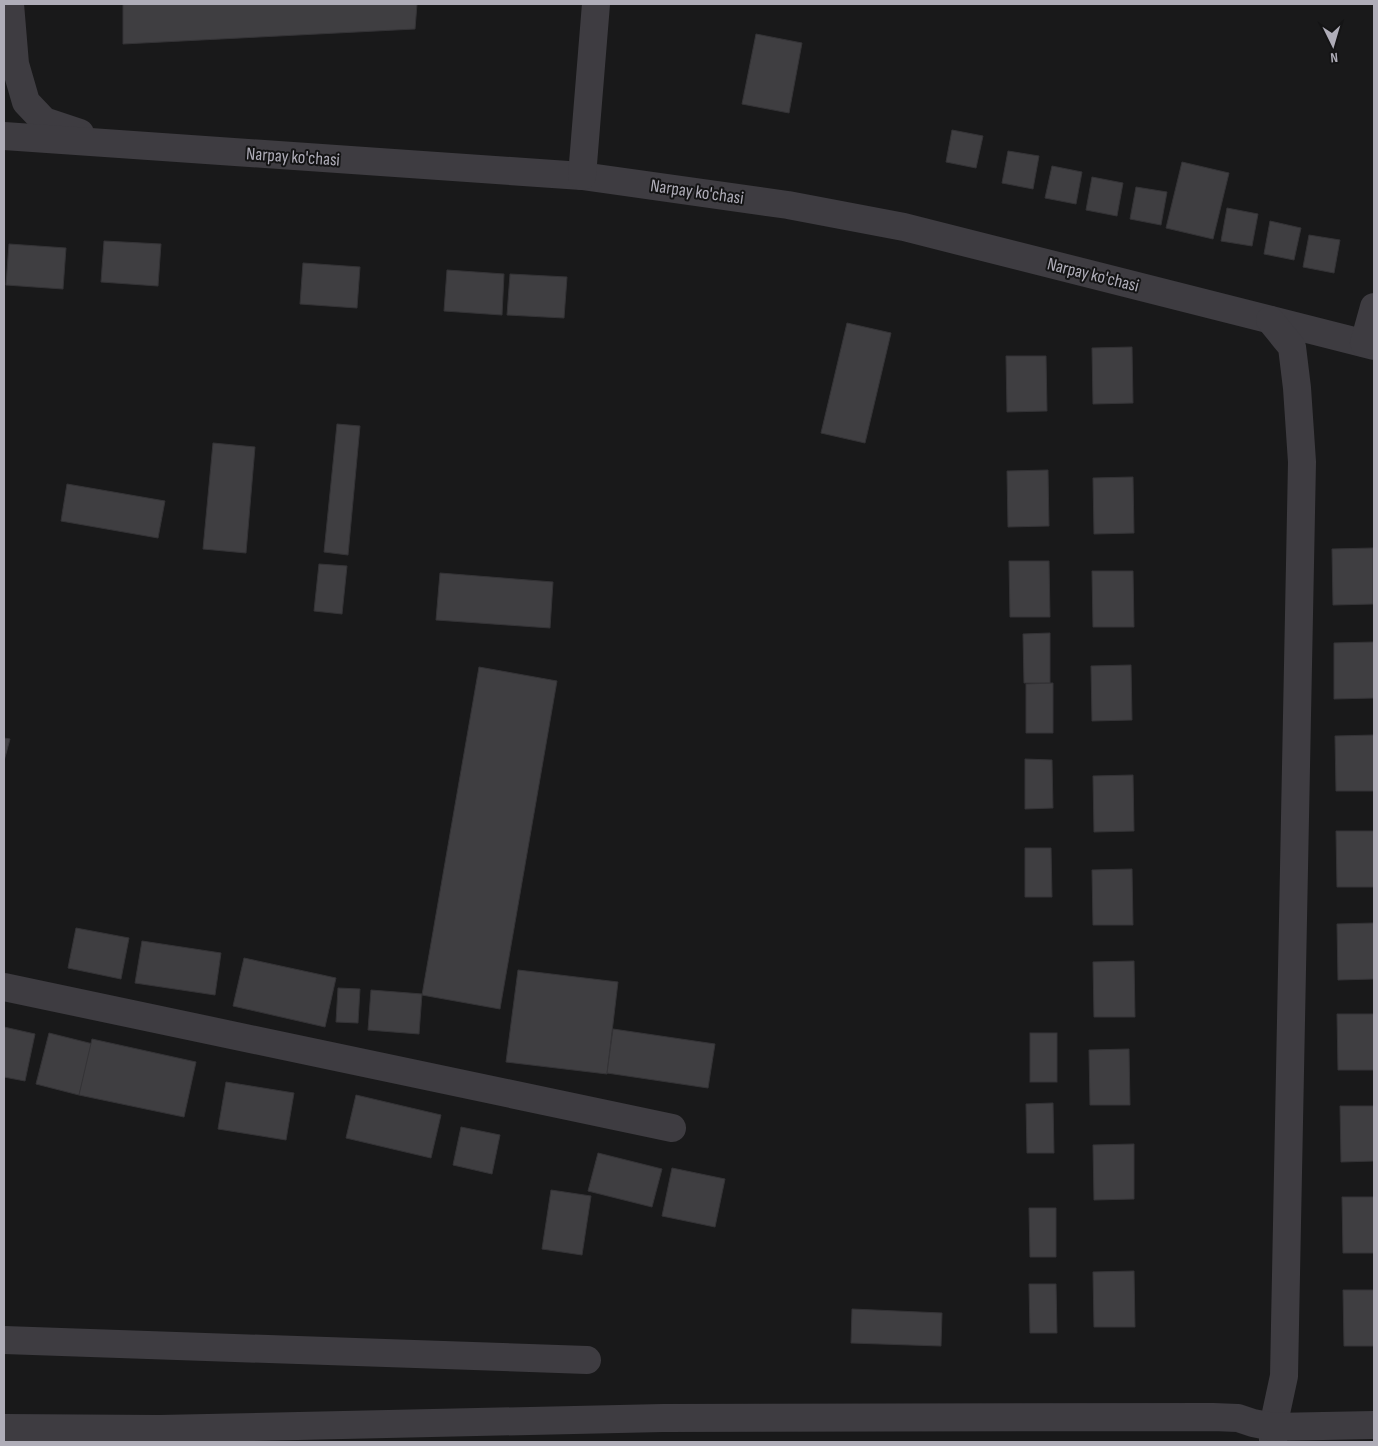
<svg xmlns="http://www.w3.org/2000/svg" width="1378" height="1446" font-family="'Sofia Sans Condensed',sans-serif">
<style>
.building{fill:#3f3e41;stroke:#343336}
.lines{fill:none;stroke-linecap:round;stroke-linejoin:round}
.minor{stroke:#3e3c41;stroke-width:28}
.labels{text-anchor:middle;dominant-baseline:central;stroke-width:4;stroke-linejoin:round;paint-order:stroke}
.street-label{font-size:18px;fill:#afadb8;stroke:#141415}
</style>
<rect width="100%" height="100%" fill="#19191a"/>
<g class="building">
<path d="M123,4H417L415,29L123,44Z"/>
<path d="M756,34L802,43L789,113L742,104Z"/>
<path d="M952,130L983,136L976,168L946,162Z"/>
<path d="M1008,151L1039,156L1033,189L1002,183Z"/>
<path d="M1182,162L1229,173L1213,239L1166,228Z"/>
<path d="M1052,166L1082,172L1076,204L1045,198Z"/>
<path d="M1092,177L1123,183L1117,216L1086,210Z"/>
<path d="M1136,187L1167,192L1161,225L1130,219Z"/>
<path d="M1227,208L1258,214L1252,246L1221,241Z"/>
<path d="M1270,221L1301,228L1294,260L1264,254Z"/>
<path d="M1309,235L1340,240L1334,273L1303,267Z"/>
<path d="M104,241L161,244L158,286L101,282Z"/>
<path d="M9,244L66,248L63,289L6,285Z"/>
<path d="M303,263L360,267L357,308L300,304Z"/>
<path d="M447,270L504,274L502,315L444,311Z"/>
<path d="M510,274L567,277L564,318L507,315Z"/>
<path d="M847,323L891,333L865,443L821,433Z"/>
<path d="M1132,347L1133,403L1093,404L1092,348Z"/>
<path d="M1006,356H1046L1047,411L1007,412Z"/>
<path d="M337,424L360,426L348,555L324,552Z"/>
<path d="M213,443L255,447L246,553L203,549Z"/>
<path d="M1048,470L1049,526L1008,527L1007,471Z"/>
<path d="M1133,477L1134,533L1094,534L1093,478Z"/>
<path d="M67,484L165,501L158,538L61,521Z"/>
<path d="M1373,548V604L1333,605L1332,549Z"/>
<path d="M1009,561H1049L1050,617H1010Z"/>
<path d="M319,564L347,566L342,614L314,611Z"/>
<path d="M1092,571H1133L1134,627H1093Z"/>
<path d="M440,573L553,582L550,628L436,620Z"/>
<path d="M1050,633V683H1024L1023,634Z"/>
<path d="M1374,642V698L1334,699V643Z"/>
<path d="M1131,665L1132,720L1092,721L1091,666Z"/>
<path d="M479,667L557,681L500,1009L422,995Z"/>
<path d="M1053,683V733H1026V684Z"/>
<path d="M1374,735V791H1336L1335,736Z"/>
<path d="M4,738L10,739L4,761Z"/>
<path d="M1025,759L1052,760L1053,808L1025,809Z"/>
<path d="M1133,775L1134,831L1094,832L1093,776Z"/>
<path d="M1336,831H1374V887H1337Z"/>
<path d="M1025,848H1051L1052,897H1025Z"/>
<path d="M1132,869L1133,925H1093L1092,870Z"/>
<path d="M1374,923V979L1338,980L1337,924Z"/>
<path d="M76,928L129,938L121,979L68,968Z"/>
<path d="M142,941L221,953L215,995L135,983Z"/>
<path d="M244,958L336,978L325,1027L233,1006Z"/>
<path d="M1134,961L1135,1017H1094L1093,962Z"/>
<path d="M518,970L618,982L607,1074L506,1062Z"/>
<path d="M338,988L360,989L358,1023L336,1022Z"/>
<path d="M371,990L422,994L419,1034L368,1030Z"/>
<path d="M1337,1014H1374V1070H1338Z"/>
<path d="M4,1027L35,1034L25,1081L4,1077Z"/>
<path d="M613,1029L715,1044L708,1088L607,1073Z"/>
<path d="M49,1033L93,1044L79,1095L36,1084Z"/>
<rect x="1030" y="1033" width="27" height="49"/>
<path d="M92,1039L196,1062L184,1117L79,1095Z"/>
<path d="M1129,1049L1130,1105H1090L1089,1050Z"/>
<path d="M226,1082L294,1093L286,1140L218,1129Z"/>
<path d="M356,1095L441,1115L431,1158L346,1138Z"/>
<path d="M1053,1103L1054,1153H1027L1026,1104Z"/>
<path d="M1340,1106H1374V1161L1341,1162Z"/>
<path d="M461,1127L500,1135L492,1174L453,1165Z"/>
<path d="M1134,1144V1199L1094,1200L1093,1145Z"/>
<path d="M598,1153L662,1169L652,1207L588,1191Z"/>
<path d="M672,1168L725,1179L715,1227L662,1216Z"/>
<path d="M551,1190L591,1196L582,1255L542,1249Z"/>
<path d="M1342,1197H1374V1253H1343Z"/>
<path d="M1029,1208H1056V1257H1030Z"/>
<path d="M1134,1271L1135,1327H1094L1093,1272Z"/>
<path d="M1029,1284H1056L1057,1333H1030Z"/>
<path d="M1343,1290H1374V1346H1344Z"/>
<path d="M852,1309L942,1313L941,1346L851,1343Z"/>
</g>
<g class="lines">
<g class="minor">
<path d="M10,4L15,64L26,102L44,121L80,133"/>
<path d="M4,136L582,176L788,205L904,227L1374,346"/>
<path d="M582,176L596,4"/>
<path d="M1270,320L1292,347L1297,388L1302,462L1284,1376L1273,1427V1442"/>
<path d="M1364,343L1374,307"/>
<path d="M4,987L672,1128"/>
<path d="M4,1340L587,1360"/>
<path d="M4,1428L159,1429L663,1418L1213,1417L1238,1418L1253,1423L1273,1427L1374,1425"/>
</g>
</g>
<g class="labels">
<g class="street-label">
<text transform="translate(293 157) rotate(4)">Narpay ko'chasi</text>
<text transform="translate(697 192) rotate(8)">Narpay ko'chasi</text>
<text transform="translate(1093 275) rotate(14)">Narpay ko'chasi</text>
</g>
</g>
<rect width="1378" height="1446" fill="none" stroke="#afadb8" stroke-width="10"/>
<g transform="translate(1333 45) rotate(175)" stroke="#141415" stroke-width="4" paint-order="stroke">
<path d="M0-4L9 19L0 12L-9 19Z" fill="#afadb8"/>
<text y="-8" font-size="14" font-weight="bold" text-anchor="middle" fill="#afadb8">N</text>
</g>
</svg>
